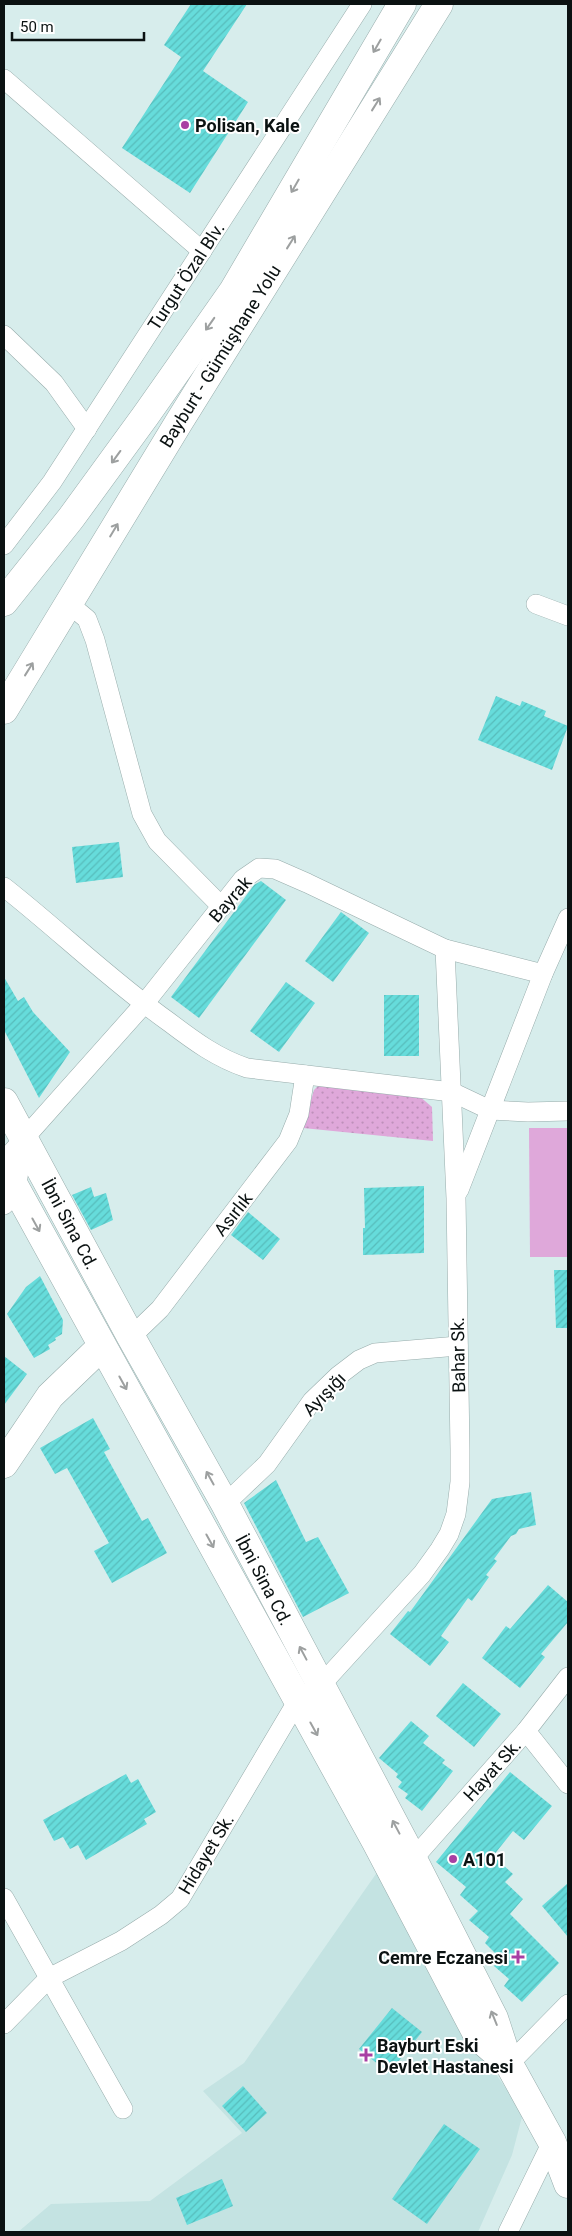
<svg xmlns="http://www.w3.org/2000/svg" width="572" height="2236" font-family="Roboto,sans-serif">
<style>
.built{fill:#c4e3e2}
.grass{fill:#dfa8da}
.park{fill:url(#park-dots)}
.building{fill:url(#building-hatch)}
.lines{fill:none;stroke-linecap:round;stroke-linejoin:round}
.minor-casing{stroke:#97acab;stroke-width:20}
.secondary-casing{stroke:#97acab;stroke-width:29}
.trunk-casing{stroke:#97acab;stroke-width:29}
.minor{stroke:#fff;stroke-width:19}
.secondary{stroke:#fff;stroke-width:28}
.trunk{stroke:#fff;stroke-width:28}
.oneway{stroke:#9da0a0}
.poi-dot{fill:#a840a3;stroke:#fff;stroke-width:2}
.labels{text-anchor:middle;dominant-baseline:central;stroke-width:4;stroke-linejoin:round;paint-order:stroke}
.poi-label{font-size:18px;font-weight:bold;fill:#0b1212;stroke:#fff;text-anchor:start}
.street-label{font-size:18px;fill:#0b1212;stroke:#fff}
</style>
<defs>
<pattern id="park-dots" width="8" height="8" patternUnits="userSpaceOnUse" patternTransform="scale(1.25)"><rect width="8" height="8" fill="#dfa8da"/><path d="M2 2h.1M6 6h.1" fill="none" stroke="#be90ba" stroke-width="1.8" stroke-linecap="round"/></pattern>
<pattern id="building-hatch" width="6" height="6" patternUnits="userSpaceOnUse" patternTransform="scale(1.25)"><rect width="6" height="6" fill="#66dcdb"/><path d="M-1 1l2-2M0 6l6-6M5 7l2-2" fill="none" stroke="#57bcbb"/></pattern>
</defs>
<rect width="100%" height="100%" fill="#d7edec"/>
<path class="built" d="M378,1871L477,2047L523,2113L512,2155L478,2232H18L51,2204L150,2201L242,2133L203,2091L244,2063Z"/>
<path class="grass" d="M529,1128H568V1257H530Z"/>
<path class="park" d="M319,1085L418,1095L432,1107L433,1141L303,1128L314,1090Z"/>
<g class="building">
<path d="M191,4H247L203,71L248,102L190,193L122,148L181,57L164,45Z"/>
<path d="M496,696L520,706L522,701L546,711L544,716L568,726L552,770L478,740Z"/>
<path d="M119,842L123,877L76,883L72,847Z"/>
<path d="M261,881L286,900L199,1018L171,997L254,885Z"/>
<path d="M341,912L369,933L333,982L305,961Z"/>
<path d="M4,977L18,1001L24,997L33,1012L70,1052L39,1098L4,1030Z"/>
<path d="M286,982L315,1003L279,1052L250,1031Z"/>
<rect x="384" y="995" width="35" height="61"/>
<path d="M424,1186V1253L363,1255V1228H365L364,1188Z"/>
<path d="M91,1187L94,1197L106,1193L113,1220L91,1230L72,1195Z"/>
<path d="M248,1212L280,1239L263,1260L231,1235Z"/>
<path d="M554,1270H568V1328H556Z"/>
<path d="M40,1276L63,1320L62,1334L55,1338L56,1340L48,1345L50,1349L34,1358L7,1314L26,1287Z"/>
<path d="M4,1356L27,1374L4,1405Z"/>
<path d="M93,1418L110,1449L104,1452L142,1521L148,1518L167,1553L112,1583L94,1551L109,1543L67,1468L55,1474L40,1448Z"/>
<path d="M276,1480L306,1542L318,1537L349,1593L303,1617L244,1503Z"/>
<path d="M531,1492L536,1525L519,1529L516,1534L511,1536L494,1559L497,1561L486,1575L489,1577L472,1601L468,1598L441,1636L449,1642L430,1666L390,1634L408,1611L410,1612L492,1499Z"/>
<path d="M548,1585L568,1602V1622L541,1654L545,1657L520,1688L482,1658L506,1626L510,1629Z"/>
<path d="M463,1683L501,1714L474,1747L436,1716Z"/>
<path d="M411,1721L429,1736L423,1743L445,1760L442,1763L453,1771L422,1811L405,1798L408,1794L398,1787L402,1782L396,1777L398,1774L379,1758Z"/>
<path d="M510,1772L552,1806L524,1840L513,1831L493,1856L513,1874L505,1882L523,1899L510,1914L559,1963L522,2002L504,1986L509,1979L494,1966L501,1959L485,1943L489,1937L469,1920L478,1911L460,1895L466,1887L436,1862Z"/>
<path d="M126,1774L131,1783L138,1779L156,1812L144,1819L147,1824L86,1860L78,1845L70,1849L63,1837L54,1841L43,1820Z"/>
<path d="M568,1883V1937L542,1906Z"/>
<path d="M392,2008L422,2032L389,2073L359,2049Z"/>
<path d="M243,2086L267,2113L246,2132L222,2106Z"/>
<path d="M444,2124L480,2149L427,2224L392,2199Z"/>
<path d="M222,2179L233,2206L187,2225L176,2198Z"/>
</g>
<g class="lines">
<defs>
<g id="minor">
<path d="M4,79L202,251"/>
<path d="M4,335L54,383L87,429"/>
<path d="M4,545L52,482L362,4"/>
<path d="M69,604L87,619L95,640L142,814L157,841L222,907"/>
<path d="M536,604L568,616"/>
<path d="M4,887C60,931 111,981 169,1022C194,1041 217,1058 247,1068L452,1092L490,1110L528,1112L568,1111"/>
<path d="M4,1161L144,1004L243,879L259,868L275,869L307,883L445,949L543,974"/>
<path d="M459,1190L543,974L568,918"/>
<path d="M4,1205L16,1190L24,1139"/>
<path d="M131,1337L160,1309L288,1141L299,1114L305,1075"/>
<path d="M225,1504L267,1464L312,1401L338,1376L359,1360L375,1353L458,1346"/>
<path d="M526,1731L568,1784"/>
<path d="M413,1859L526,1731L568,1677"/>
<path d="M4,1898L123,2109"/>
<path d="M4,2024L49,1978L121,1941L161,1915L180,1899L298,1700L320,1686L422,1574L440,1549L449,1534L456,1514L460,1482V1450L456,1198L445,949"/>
<path d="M509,2064L568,2004"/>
<path d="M508,2232L552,2142"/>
</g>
<g id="secondary">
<path d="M4,1102L131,1337L225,1504L413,1859L494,2018L509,2064L552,2142L568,2184"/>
<path d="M4,1167L376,1842L479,2038L508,2063"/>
<path d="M4,1464L50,1396L102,1346"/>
</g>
<g id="trunk">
<path d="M4,602L71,518L146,415L233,291L402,4"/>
<path d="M4,710L179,422L439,4"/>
</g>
</defs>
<use href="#minor" class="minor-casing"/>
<use href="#secondary" class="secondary-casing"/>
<use href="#trunk" class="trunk-casing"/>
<use href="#minor" class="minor"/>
<use href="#secondary" class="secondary"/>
<use href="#trunk" class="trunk"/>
</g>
<defs><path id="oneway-shaft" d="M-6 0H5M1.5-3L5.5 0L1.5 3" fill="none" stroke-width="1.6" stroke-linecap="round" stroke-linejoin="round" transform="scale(1.25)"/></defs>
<g class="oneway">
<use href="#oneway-shaft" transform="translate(377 46) rotate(120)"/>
<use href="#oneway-shaft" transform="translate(376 104) rotate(-58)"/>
<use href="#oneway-shaft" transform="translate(295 186) rotate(120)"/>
<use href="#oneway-shaft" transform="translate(291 242) rotate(-58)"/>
<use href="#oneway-shaft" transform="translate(210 324) rotate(125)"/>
<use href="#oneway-shaft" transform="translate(116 457) rotate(126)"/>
<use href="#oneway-shaft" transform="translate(114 530) rotate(-59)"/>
<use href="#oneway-shaft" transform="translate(29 669) rotate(-58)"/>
<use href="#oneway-shaft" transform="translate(36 1225) rotate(61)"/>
<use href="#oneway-shaft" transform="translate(123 1383) rotate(61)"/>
<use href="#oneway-shaft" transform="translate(210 1478) rotate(-119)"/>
<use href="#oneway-shaft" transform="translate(210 1541) rotate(61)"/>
<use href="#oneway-shaft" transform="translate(303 1653) rotate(-118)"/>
<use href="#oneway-shaft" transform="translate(314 1729) rotate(61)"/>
<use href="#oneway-shaft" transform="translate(396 1827) rotate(-118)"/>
<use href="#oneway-shaft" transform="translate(494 2018) rotate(-112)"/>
</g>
<g class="poi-dot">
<circle cx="185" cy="125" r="5"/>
<circle cx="453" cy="1859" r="5"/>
<path d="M515.5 1949.5h5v5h5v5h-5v5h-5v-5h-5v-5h5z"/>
<path d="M363.5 2047.5h5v5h5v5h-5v5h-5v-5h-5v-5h5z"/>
</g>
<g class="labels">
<g class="poi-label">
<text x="195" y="125">Polisan, Kale</text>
<text x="463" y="1859">A101</text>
<text x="508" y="1957" text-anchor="end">Cemre Eczanesi</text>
<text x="377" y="2045">Bayburt Eski<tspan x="377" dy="21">Devlet Hastanesi</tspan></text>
</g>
<g class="street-label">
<text transform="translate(186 276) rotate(-57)">Turgut Özal Blv.</text>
<text transform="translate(220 356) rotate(-58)">Bayburt - Gümüşhane Yolu</text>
<text transform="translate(230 899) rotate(-49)">Bayrak</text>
<text transform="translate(233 1214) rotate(-52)">Asırlık</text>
<text transform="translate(70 1224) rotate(62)">İbni Sina Cd.</text>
<text transform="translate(458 1355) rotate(-91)">Bahar Sk.</text>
<text transform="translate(324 1394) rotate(-46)">Ayışığı</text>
<text transform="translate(264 1580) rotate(62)">İbni Sina Cd.</text>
<text transform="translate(492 1770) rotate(-48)">Hayat Sk.</text>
<text transform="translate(206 1854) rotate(-59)">Hidayet Sk.</text>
</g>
</g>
<rect width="572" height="2236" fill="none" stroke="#0b1212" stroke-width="10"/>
<path d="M12 32v8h132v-8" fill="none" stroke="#0b1212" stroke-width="2.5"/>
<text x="20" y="32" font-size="15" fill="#0b1212" stroke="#ffffff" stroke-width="4" paint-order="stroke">50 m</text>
</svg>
